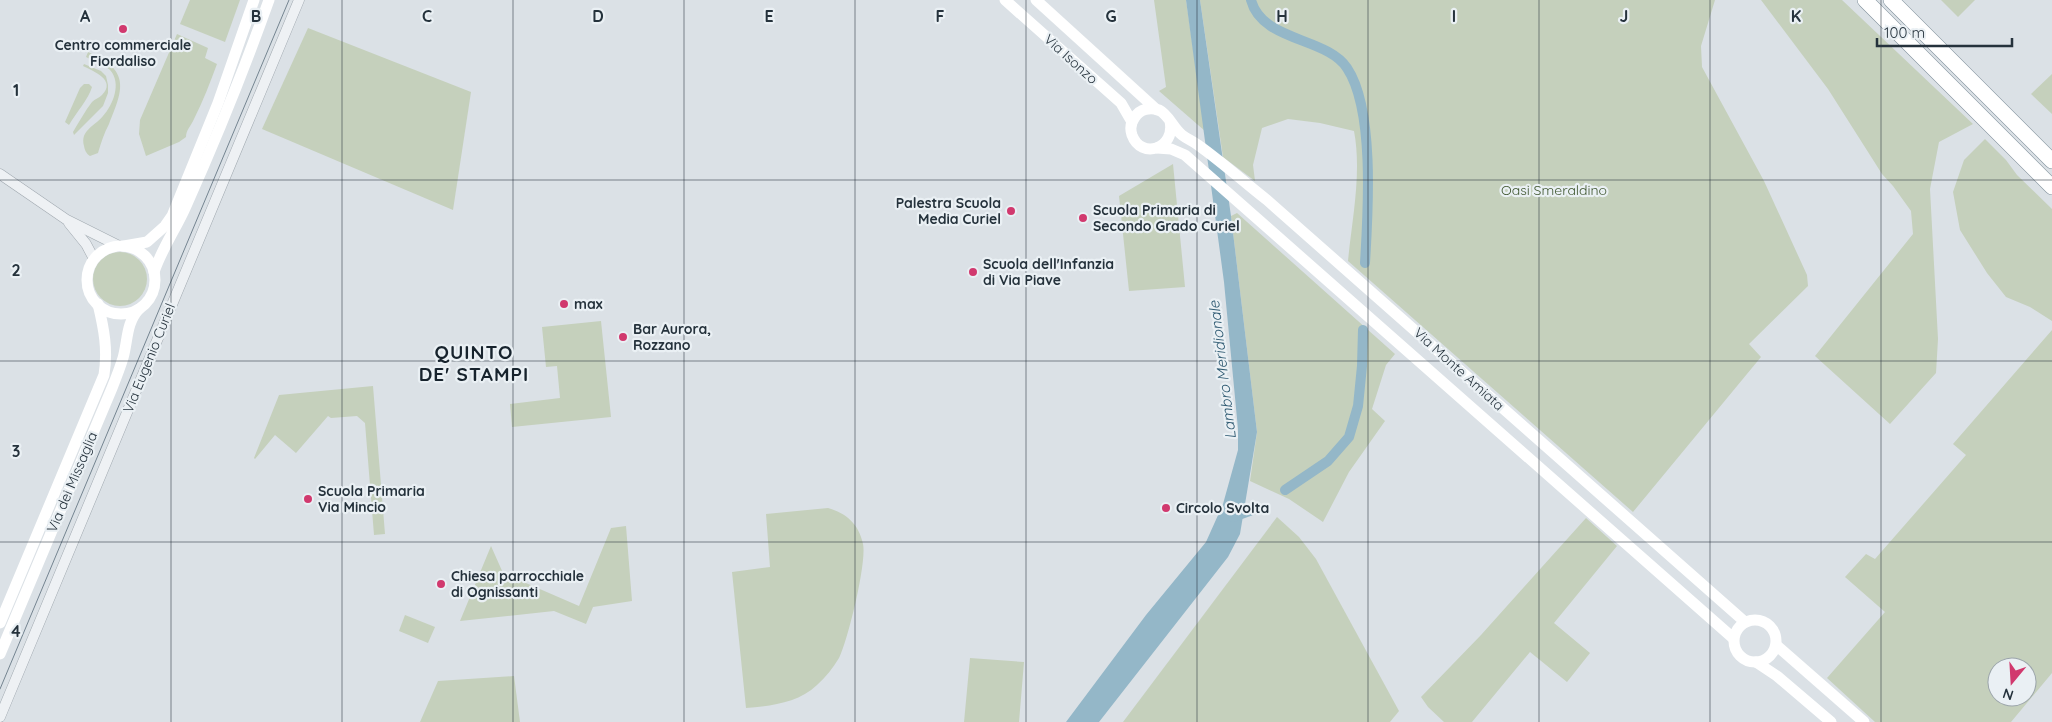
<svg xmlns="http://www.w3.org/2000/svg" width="2052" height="722" font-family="Quicksand,sans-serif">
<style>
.green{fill:#c5d0bc;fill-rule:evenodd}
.water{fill:#94b7c8}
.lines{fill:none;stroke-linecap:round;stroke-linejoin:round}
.canal{stroke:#94b7c8;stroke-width:10}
.tertiary-casing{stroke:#a1a9b0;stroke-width:11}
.motorway-casing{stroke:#82929d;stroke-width:16}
.tertiary{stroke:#eef1f4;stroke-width:10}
.secondary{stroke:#fff;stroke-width:11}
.motorway{stroke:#fff;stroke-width:15}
.tram{stroke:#748490;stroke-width:1}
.grid{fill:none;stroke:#25323c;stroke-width:1;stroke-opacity:0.55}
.poi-dot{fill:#d1396e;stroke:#eaf0f4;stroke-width:2}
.labels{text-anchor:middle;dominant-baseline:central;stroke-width:4.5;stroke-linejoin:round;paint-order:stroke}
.poi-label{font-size:14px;font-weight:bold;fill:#25323c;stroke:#eaf0f4;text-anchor:start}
.street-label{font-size:14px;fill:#25323c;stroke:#eaf0f4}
.park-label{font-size:14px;fill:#415832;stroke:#eaf0f4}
.water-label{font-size:15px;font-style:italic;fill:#2e5971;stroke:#eaf0f4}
.district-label{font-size:19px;font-weight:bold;letter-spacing:1px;fill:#17232d;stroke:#eaf0f4}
.grid-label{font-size:16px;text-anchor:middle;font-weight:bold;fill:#25323c;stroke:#eaf0f4;stroke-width:4.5;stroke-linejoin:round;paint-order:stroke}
</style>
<rect width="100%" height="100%" fill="#dbe1e6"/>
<g class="green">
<path d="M190,0H240L225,42L180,24Z"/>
<path d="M1154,0H1186L1205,131L1159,91L1166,87Z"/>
<path d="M1200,0H1715L1701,46L1702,67L1764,181L1807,275L1808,286L1749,344L1761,357L1633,512L1348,261C1352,219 1362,173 1354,131L1320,123L1288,119L1262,128L1253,165L1255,181L1223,157Z"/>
<path d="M1761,0H1842L1973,124L1939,142L1930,189L1938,339L1936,373L1890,424L1815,356L1913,234L1911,211L1893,186L1882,174L1828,89Z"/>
<path d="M1941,0H1975L1958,17Z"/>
<path d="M308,28L471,92L453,210L262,129Z"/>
<path d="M177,34L208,48L205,58L217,64C210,83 203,101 194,119C191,126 186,130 186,137L179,142L146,156L139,134L140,120Z"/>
<path d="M88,52C130,70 124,88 109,124C104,133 101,143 98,153L90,156C86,153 85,151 84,146C80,130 94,127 103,116C113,105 122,83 110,70C104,64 94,61 86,57Z"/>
<path d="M84,64L101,71L106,76L108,85V93L103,106L74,135L73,132C79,122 85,111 92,102C95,99 99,98 102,95C117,80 93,71 83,66Z"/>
<path d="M2052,74V114L2031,94Z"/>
<path d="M84,84H89L92,87C89,98 76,113 69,125L65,122L80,88Z"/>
<path d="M1985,139L2006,160L2017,175L2052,209V321L2030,307L2006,297L1987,273L1960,230L1953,192L1964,160Z"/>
<path d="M1173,164L1185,287L1129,291L1119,196Z"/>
<path d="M1237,213L1395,354L1386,365L1372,409L1385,421L1349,472L1323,522L1289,499L1250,481L1257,432L1231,216Z"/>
<circle cx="120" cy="279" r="27"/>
<path d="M601,321L611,417L512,427L510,404L560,398L557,366L546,367L542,327Z"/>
<path d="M2052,330V673L2011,722H1875L1827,678L1885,612L1845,577L1866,554L1875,559L1966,455L1953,444ZM1997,667H2027V697H1997Z"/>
<path d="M373,386L385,534L374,535L365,423L357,416L331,418L328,416L296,453L275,435L255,459L254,458L279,395Z"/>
<path d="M828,508C846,513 859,524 863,544C867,562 848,640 839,658C833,668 826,677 817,685C798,703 771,706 746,708L732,572L770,567L766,514Z"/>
<path d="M1277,517L1299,537L1316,559L1399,711L1390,722H1123Z"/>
<path d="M1586,518L1617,546L1554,623L1590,653L1567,682L1530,652L1472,722H1444L1428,707L1421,697L1481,635Z"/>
<path d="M626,526L632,601L593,607L586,624L554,611L460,621L491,546L503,573L579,606L611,528Z"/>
<path d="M405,615L435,627L428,643L399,631Z"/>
<path d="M970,658L1024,662L1019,722H964Z"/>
<path d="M514,676L520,722H420L438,681Z"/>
</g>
<path class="water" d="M1186,0H1200L1231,216L1257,432L1240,534L1228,557L1099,722H1066L1146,615L1206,542L1223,504L1238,450V429L1224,282Z"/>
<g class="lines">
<g class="canal">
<path d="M1251,0C1262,42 1327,37 1347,68C1375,110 1368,213 1365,263"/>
<path d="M1285,490L1328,461L1349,437L1358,406L1362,366L1363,330"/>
<path d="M1233,517L1255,509"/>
</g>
<defs>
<g id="tertiary">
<path d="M0,174L67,220L119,246"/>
<path d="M69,223L86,244L94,259"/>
<path d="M0,717L299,0"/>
</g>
<g id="motorway">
<path d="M1865,0L2052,187"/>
<path d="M1891,0L2052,161"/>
</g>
</defs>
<use href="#tertiary" class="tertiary-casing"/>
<use href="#motorway" class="motorway-casing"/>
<use href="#tertiary" class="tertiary"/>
<g class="secondary">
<path d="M1005,0L1121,103L1132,122"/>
<path d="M1036,0L1157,110"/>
<path d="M1170,121C1176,149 1141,160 1132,135C1130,129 1131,122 1135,117C1140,109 1150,107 1159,110C1169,115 1173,128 1182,135C1187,139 1193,141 1198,145C1222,162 1244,182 1267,200L1745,622"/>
<path d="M1157,148L1171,149L1185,155L1733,638"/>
<path d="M124,246L147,242L165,226L172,216L218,103L254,0"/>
<circle cx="121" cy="280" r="34"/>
<path d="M154,272C162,248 176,229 186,206C216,139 244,70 269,0"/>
<circle cx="1755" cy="641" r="21"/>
<path d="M0,623L104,375C108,350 104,329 98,304"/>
<path d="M1776,645L1864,722"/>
<path d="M0,654L112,388C116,378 120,368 123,358C128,340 126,323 139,309"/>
<path d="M1756,662L1777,676L1831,722"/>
</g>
<use href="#motorway" class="motorway"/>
<path class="tram" d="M0,689L289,0"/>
</g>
<path class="grid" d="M171,0V722M342,0V722M513,0V722M684,0V722M855,0V722M1026,0V722M1197,0V722M1368,0V722M1539,0V722M1710,0V722M1881,0V722M0,180H2052M0,361H2052M0,542H2052"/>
<g class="poi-dot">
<circle cx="123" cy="29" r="5"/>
<circle cx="1011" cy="211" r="5"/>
<circle cx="1083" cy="218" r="5"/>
<circle cx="973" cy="272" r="5"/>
<circle cx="564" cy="304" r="5"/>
<circle cx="623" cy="337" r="5"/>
<circle cx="308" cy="499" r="5"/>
<circle cx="1166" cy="508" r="5"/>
<circle cx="441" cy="584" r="5"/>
</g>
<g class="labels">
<g class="poi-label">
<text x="123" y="45" text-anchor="middle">Centro commerciale<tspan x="123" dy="16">Fiordaliso</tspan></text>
<text x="1001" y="203" text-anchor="end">Palestra Scuola<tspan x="1001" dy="16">Media Curiel</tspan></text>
<text x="1093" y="210">Scuola Primaria di<tspan x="1093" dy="16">Secondo Grado Curiel</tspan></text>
<text x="983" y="264">Scuola dell'Infanzia<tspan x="983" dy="16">di Via Piave</tspan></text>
<text x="574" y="304">max</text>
<text x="633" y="329">Bar Aurora,<tspan x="633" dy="16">Rozzano</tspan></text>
<text x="318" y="491">Scuola Primaria<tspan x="318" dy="16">Via Mincio</tspan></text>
<text x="1176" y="508">Circolo Svolta</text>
<text x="451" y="576">Chiesa parrocchiale<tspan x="451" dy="16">di Ognissanti</tspan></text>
</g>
<g class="street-label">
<text transform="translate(1071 59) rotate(42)">Via Isonzo</text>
<text transform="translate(149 358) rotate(-68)">Via Eugenio Curiel</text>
<text transform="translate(1459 369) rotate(42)">Via Monte Amiata</text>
<text transform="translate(72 482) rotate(-67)">Via dei Missaglia</text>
</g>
<g class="park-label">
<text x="1554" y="190">Oasi Smeraldino</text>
</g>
<g class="water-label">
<text transform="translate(1222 370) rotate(-97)">Lambro Meridionale</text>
</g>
<g class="district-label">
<text x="474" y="352">QUINTO<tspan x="474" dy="22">DE' STAMPI</tspan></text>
</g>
</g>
<g class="grid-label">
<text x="85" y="22">A</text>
<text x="256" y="22">B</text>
<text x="427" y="22">C</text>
<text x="598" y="22">D</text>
<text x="769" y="22">E</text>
<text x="940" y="22">F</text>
<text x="1111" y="22">G</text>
<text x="1282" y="22">H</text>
<text x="1454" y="22">I</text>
<text x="1624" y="22">J</text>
<text x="1796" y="22">K</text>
<text x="16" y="96">1</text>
<text x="16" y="276">2</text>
<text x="16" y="457">3</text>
<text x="16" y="637">4</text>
</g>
<g transform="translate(2012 682) rotate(198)"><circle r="24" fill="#eaf0f4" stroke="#9ba4aa"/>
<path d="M0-4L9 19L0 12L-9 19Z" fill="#d1396e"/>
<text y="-8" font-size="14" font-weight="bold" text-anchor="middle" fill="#25323c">N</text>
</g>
<path d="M1877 38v8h135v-8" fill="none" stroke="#25323c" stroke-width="2.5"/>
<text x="1884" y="38" font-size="15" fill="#25323c" stroke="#eaf0f4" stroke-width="4" paint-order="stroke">100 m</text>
</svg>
